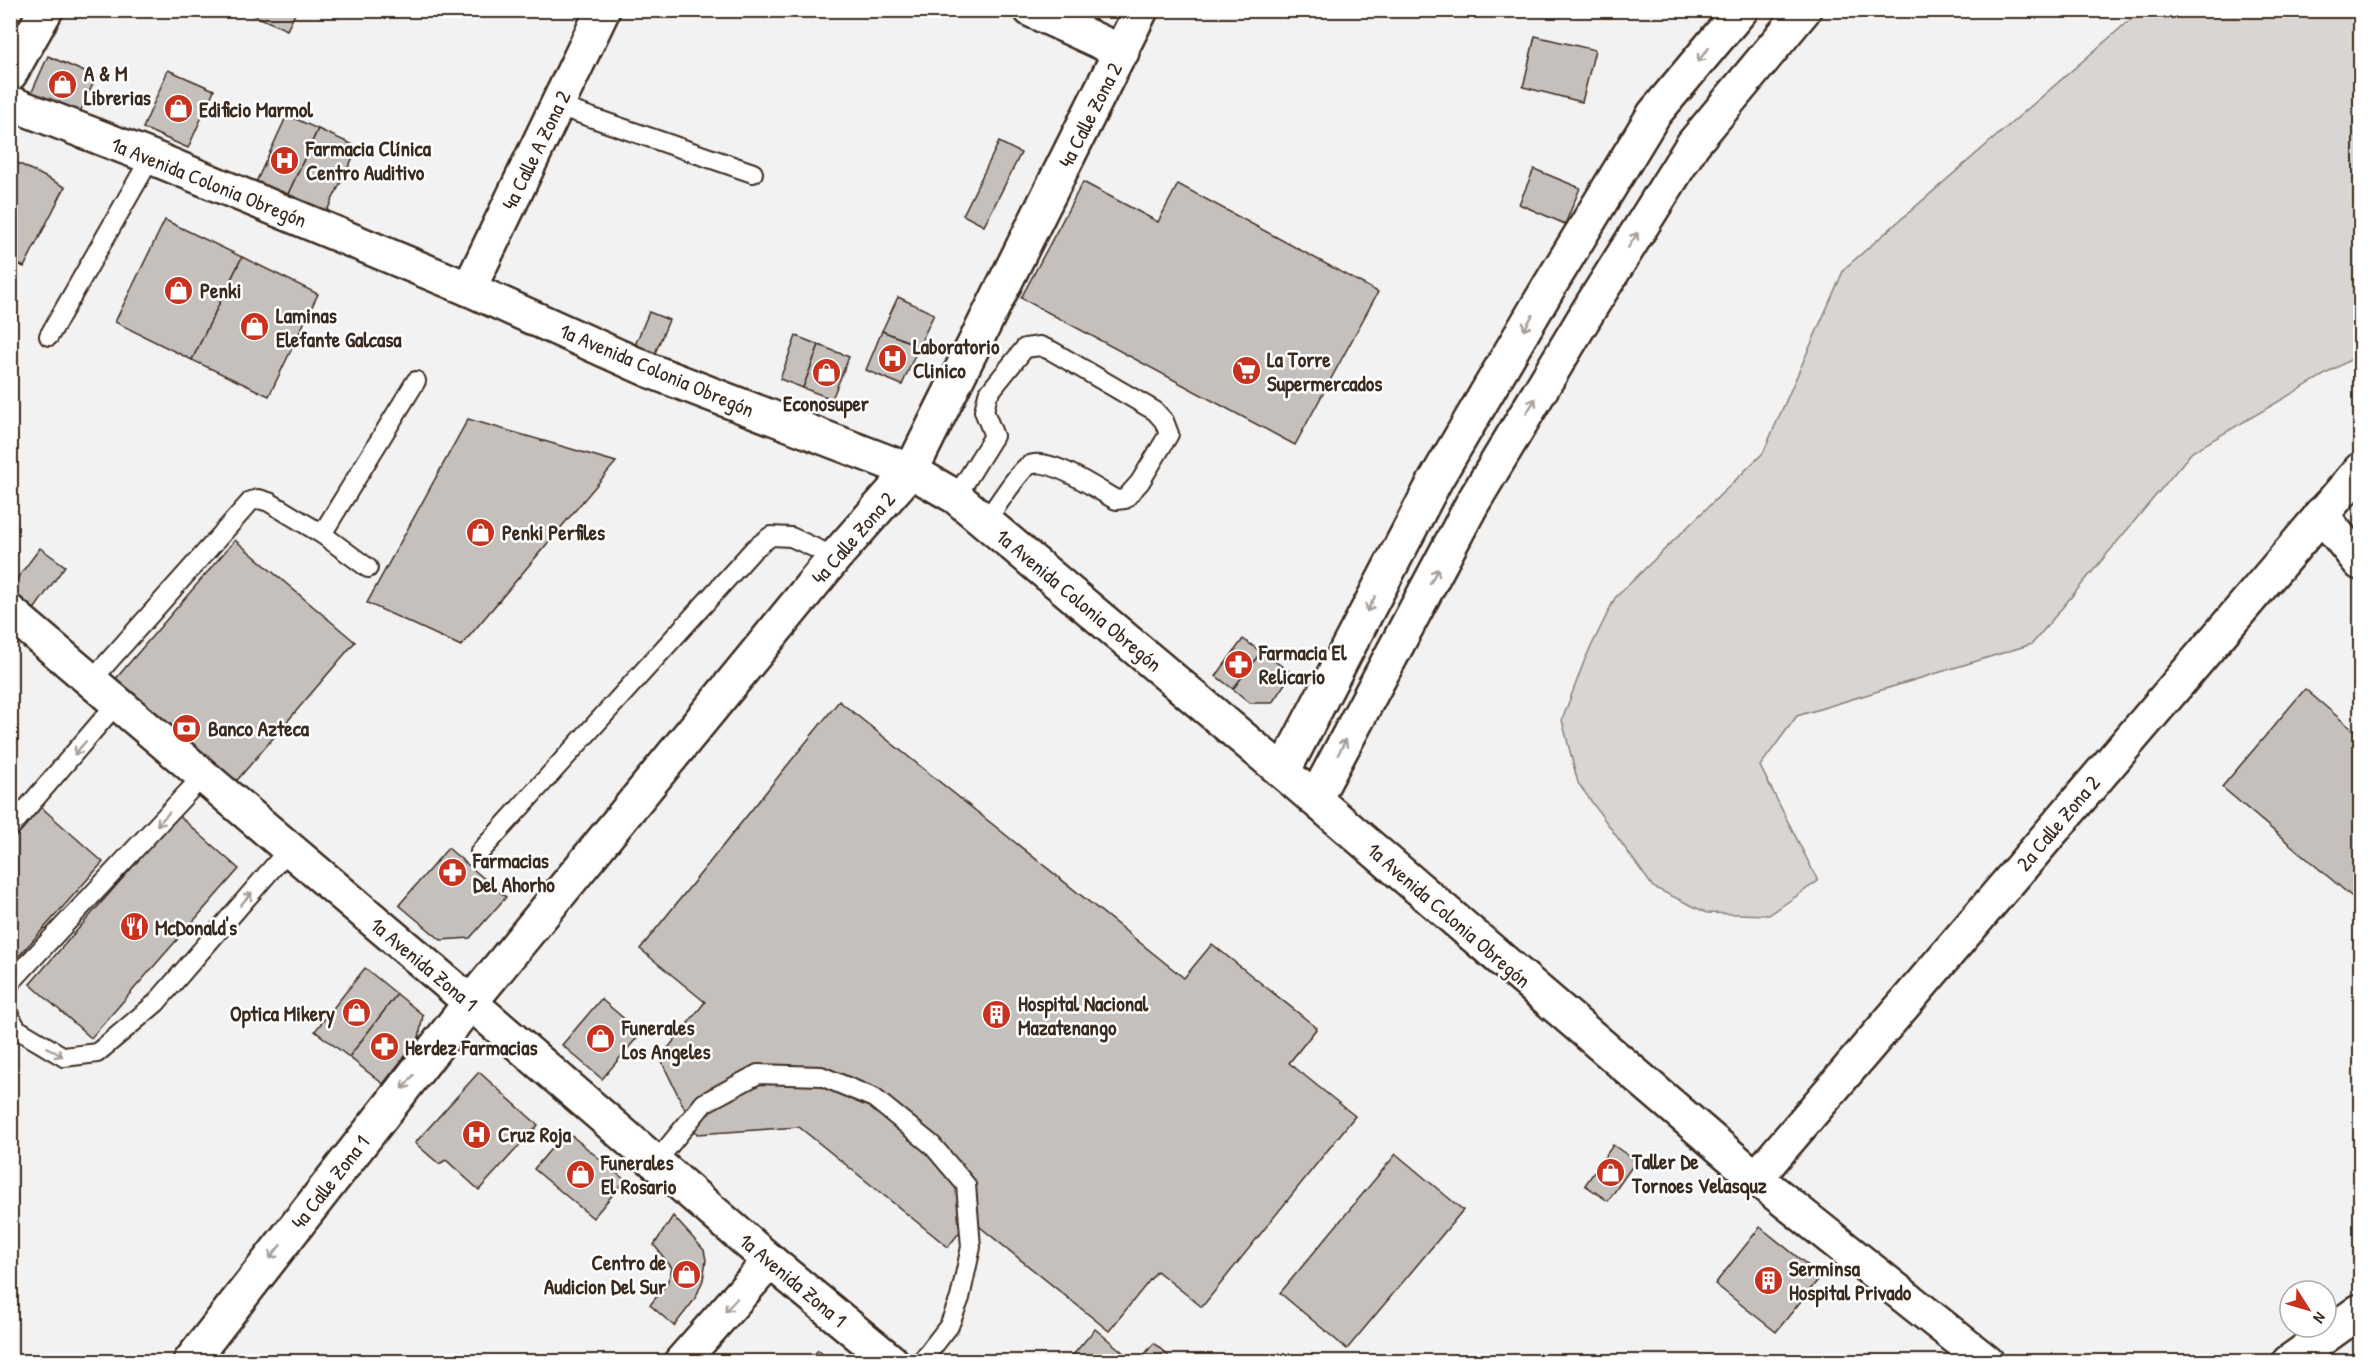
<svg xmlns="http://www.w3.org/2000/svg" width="2371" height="1372" font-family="'Patrick Hand',sans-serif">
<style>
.green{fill:#d8d5d2;stroke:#8a8078;stroke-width:1.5}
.building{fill:#c6c0bd;stroke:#3b2a1e;stroke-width:1.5}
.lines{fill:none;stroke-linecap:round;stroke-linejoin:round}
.lane-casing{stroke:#3b2a1e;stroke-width:22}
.street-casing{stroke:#3b2a1e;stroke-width:38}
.secondary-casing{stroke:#3b2a1e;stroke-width:38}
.lane{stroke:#fff;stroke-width:18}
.street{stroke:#fff;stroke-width:33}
.secondary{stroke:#fff;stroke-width:33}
.oneway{stroke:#a79f9a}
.labels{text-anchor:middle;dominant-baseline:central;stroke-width:5;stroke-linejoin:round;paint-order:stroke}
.poi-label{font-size:21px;font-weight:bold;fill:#3b2a1e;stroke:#fff;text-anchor:start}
.street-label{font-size:21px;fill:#3b2a1e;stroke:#fff}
</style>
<rect width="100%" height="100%" fill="#f3f2f2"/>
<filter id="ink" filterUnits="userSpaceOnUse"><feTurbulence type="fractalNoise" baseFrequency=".0167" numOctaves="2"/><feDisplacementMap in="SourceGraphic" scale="12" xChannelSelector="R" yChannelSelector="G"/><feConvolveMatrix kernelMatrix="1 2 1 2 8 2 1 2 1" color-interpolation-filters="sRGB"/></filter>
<g filter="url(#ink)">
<path class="green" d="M2140,11H2360V354L2192,452L2032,644L1797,716L1760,766L1818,881L1769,915L1707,913L1653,887L1578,783L1562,720L1585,659L1615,598L1763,453L1844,269Z"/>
<g class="building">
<path d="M242,10H297L287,30Z"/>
<path d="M1535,36L1595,50L1582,102L1523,87Z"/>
<path d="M48,56L96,77L76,121L31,94Z"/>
<path d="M168,70L214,90L188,148L143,128Z"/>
<path d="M287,115L318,129L283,205L252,191Z"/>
<path d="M318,129L358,147L321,223L283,205Z"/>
<path d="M999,142L1021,153L984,226L963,215Z"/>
<path d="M10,159L65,187L24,267L10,260Z"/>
<path d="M1534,169L1580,188L1565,224L1519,204Z"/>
<path d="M1083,182L1158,222L1178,184L1378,292L1295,445L1021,298Z"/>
<path d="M165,220L242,257L192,360L115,322Z"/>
<path d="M242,257L318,294L269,396L192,360Z"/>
<path d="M898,297L934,314L919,346L882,331Z"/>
<path d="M649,312L669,320L650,365L630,357Z"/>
<path d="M882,331L919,346L902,385L866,370Z"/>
<path d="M796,336L819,345L803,388L780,379Z"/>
<path d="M819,345L849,357L832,399L803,388Z"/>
<path d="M468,419L616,462L461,646L367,603Z"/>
<path d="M235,540L355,642L233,785L113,682Z"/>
<path d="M40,548L65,566L33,611L10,595V588Z"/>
<path d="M1243,639L1261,652L1233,689L1216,676Z"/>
<path d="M1261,652L1292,673L1272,703H1250L1233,689Z"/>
<path d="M2305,689L2360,736V897L2357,901L2222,787Z"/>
<path d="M839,701L1184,978L1212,944L1317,1028L1289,1063L1355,1116L1202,1307L1157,1271L1109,1331L970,1219L948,1247L799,1127L697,1134L660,1058L705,1002L640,949Z"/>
<path d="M41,807L103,862L10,966V841Z"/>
<path d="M178,815L239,869L91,1038L30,984Z"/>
<path d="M448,848L506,897L470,938L441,940L399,905Z"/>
<path d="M365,968L397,994L349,1057L315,1031Z"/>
<path d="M397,994L423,1015L419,1038L383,1084L349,1057Z"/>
<path d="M601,999L641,1033L602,1079L562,1045Z"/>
<path d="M479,1072L538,1125L479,1190L446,1160L439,1164L415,1143Z"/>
<path d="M566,1131L625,1180L593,1218L534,1169Z"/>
<path d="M1613,1145L1636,1161L1608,1201L1585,1185Z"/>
<path d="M1396,1154L1463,1210L1347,1349L1280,1293Z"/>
<path d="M673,1216L704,1250L706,1260L703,1280L695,1299L674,1326L650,1305L667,1284L672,1268L654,1245Z"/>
<path d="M1760,1227L1821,1276L1776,1332L1715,1284Z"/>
<path d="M1095,1329L1130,1358L1127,1362H1067Z"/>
<path d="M1154,1343L1175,1362H1138Z"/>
<path d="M818,1350L832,1362H808Z"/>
</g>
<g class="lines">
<defs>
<g id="lane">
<path d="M558,106L753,173"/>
<path d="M49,336L151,157"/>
<path d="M956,497L994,436L984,411L988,394L1025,348L1040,346L1052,351L1155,411L1164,421L1169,434L1140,482L1125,499L1116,500C1098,490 1047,454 1028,466C1018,472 995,509 986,521"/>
<path d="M322,534L368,568"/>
<path d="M91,681L251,501L259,499L269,502L322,534L416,381"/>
<path d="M10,828L117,703"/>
<path d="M480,852L754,549L771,536L791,537L835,557"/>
<path d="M10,983L203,776"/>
<path d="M10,1017L17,1029L64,1057L97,1053L156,1003L289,849"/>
<path d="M655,1163L704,1103L758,1074L821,1076L874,1098L932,1145L966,1185L971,1247L960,1298L949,1326L921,1362"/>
</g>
<g id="street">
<path d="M1031,10L1122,52"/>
<path d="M10,74L46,10"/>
<path d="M10,103L151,157L469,289L651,371L911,471L956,497L1283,772L1756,1178L1987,1362"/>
<path d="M469,289L603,10"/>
<path d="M2321,514L2360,563"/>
<path d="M1283,772L1435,481L1550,285L1654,114L1741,10"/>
<path d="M1315,799L1472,504L1590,308L1693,144L1804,10"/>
<path d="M1756,1178L2360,470"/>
<path d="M190,1362L470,1003L835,557L911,471L1141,10"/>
</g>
<g id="secondary">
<path d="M10,612L451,986L770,1261L892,1362"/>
<path d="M681,1362L770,1261"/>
<path d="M2289,1362L2360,1311"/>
</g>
</defs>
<use href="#lane" class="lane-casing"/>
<use href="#street" class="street-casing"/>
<use href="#secondary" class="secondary-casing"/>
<use href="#lane" class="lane"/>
<use href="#street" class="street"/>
<use href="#secondary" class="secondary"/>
</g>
<defs><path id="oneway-shaft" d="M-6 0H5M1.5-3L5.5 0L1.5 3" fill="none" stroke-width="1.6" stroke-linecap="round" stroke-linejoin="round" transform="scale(1.5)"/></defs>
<g class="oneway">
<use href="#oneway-shaft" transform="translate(1703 55) rotate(130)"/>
<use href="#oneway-shaft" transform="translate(1633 240) rotate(-58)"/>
<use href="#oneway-shaft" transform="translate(1528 323) rotate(120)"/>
<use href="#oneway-shaft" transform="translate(1531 406) rotate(-59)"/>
<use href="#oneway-shaft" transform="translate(1434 576) rotate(-62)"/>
<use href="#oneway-shaft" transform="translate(1371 604) rotate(118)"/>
<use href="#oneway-shaft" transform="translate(1342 747) rotate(-62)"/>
<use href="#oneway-shaft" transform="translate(80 748) rotate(131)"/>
<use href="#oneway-shaft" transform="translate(163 819) rotate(133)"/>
<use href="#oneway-shaft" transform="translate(246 899) rotate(-49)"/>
<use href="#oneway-shaft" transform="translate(55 1052) rotate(30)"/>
<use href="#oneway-shaft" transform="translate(408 1082) rotate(128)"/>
<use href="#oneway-shaft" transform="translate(275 1252) rotate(128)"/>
<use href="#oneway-shaft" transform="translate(731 1305) rotate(132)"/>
</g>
</g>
<defs>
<symbol id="shop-disc" viewBox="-11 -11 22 22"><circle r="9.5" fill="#c8321e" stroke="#fff"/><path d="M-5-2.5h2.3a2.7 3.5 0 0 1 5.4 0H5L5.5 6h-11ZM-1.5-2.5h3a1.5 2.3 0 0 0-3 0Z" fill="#fff"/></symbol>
<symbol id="hospital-disc" viewBox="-11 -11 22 22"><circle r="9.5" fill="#c8321e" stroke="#fff"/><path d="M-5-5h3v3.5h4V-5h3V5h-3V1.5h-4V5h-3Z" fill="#fff"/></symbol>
<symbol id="supermarket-disc" viewBox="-11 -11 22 22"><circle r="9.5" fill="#c8321e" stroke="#fff"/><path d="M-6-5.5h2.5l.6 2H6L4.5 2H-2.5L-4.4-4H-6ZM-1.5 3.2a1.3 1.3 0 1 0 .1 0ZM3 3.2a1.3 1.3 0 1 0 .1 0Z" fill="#fff"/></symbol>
<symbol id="pharmacy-disc" viewBox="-11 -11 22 22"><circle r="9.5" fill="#c8321e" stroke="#fff"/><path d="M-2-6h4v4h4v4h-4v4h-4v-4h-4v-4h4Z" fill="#fff"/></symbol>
<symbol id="bank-disc" viewBox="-11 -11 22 22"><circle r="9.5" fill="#c8321e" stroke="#fff"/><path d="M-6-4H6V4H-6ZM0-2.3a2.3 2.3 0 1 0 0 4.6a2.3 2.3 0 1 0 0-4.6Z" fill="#fff"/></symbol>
<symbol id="restaurant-disc" viewBox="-11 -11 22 22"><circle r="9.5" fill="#c8321e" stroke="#fff"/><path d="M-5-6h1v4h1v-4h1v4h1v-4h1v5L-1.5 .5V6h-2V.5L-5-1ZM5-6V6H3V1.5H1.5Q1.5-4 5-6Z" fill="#fff"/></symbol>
<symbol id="building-disc" viewBox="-11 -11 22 22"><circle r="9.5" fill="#c8321e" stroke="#fff"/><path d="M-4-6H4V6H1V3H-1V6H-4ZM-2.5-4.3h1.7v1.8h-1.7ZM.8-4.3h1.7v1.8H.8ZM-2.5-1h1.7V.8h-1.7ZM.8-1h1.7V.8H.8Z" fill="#fff"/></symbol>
</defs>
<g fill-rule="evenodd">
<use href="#shop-disc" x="46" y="68" width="33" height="33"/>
<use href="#shop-disc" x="162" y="92" width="33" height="33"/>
<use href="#hospital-disc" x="268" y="144" width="33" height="33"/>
<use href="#shop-disc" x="162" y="274" width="33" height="33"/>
<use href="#shop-disc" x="238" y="310" width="33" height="33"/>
<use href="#hospital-disc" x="876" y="342" width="33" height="33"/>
<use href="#supermarket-disc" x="1230" y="354" width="33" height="33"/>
<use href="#shop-disc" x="810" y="356" width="33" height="33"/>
<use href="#shop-disc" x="464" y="516" width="33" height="33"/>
<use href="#pharmacy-disc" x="1222" y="648" width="33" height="33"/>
<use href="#bank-disc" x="170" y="712" width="33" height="33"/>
<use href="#pharmacy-disc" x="436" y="856" width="33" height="33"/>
<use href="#restaurant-disc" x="118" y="910" width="33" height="33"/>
<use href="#shop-disc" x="340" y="996" width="33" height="33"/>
<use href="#building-disc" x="980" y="998" width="33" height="33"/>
<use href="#shop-disc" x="584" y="1022" width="33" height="33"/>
<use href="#pharmacy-disc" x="368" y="1030" width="33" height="33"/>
<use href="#hospital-disc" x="460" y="1118" width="33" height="33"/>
<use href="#shop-disc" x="1594" y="1156" width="33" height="33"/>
<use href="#shop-disc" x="564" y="1158" width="33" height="33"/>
<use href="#shop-disc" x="670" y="1258" width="33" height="33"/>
<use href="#building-disc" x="1752" y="1264" width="33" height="33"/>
</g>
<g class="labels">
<g class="poi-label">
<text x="84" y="73">A &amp; M<tspan x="84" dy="24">Librerias</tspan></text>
<text x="199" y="109">Edificio Marmol</text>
<text x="306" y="148">Farmacia Clínica<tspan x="306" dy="24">Centro Auditivo</tspan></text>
<text x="200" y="290">Penki</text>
<text x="276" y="315">Laminas<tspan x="276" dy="24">Elefante Galcasa</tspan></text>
<text x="913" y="346">Laboratorio<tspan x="913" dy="24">Clinico</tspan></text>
<text x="1267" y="359">La Torre<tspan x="1267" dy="24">Supermercados</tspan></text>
<text x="826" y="403" text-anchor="middle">Econosuper</text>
<text x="502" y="532">Penki Perfiles</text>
<text x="1259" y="652">Farmacia El<tspan x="1259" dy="24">Relicario</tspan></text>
<text x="208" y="728">Banco Azteca</text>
<text x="473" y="860">Farmacias<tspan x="473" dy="24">Del Ahorho</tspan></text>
<text x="155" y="927">McDonald's</text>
<text x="1018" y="1003">Hospital Nacional<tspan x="1018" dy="24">Mazatenango</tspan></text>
<text x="335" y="1013" text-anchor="end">Optica Mikery</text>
<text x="622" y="1027">Funerales<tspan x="622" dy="24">Los Angeles</tspan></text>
<text x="405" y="1047">Herdez Farmacias</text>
<text x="498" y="1134">Cruz Roja</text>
<text x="1632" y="1161">Taller De<tspan x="1632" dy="24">Tornoes Velasquz</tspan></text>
<text x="601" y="1162">Funerales<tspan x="601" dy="24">El Rosario</tspan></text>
<text x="666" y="1262" text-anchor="end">Centro de<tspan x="666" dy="24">Audicion Del Sur</tspan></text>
<text x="1789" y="1268">Serminsa<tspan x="1789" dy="24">Hospital Privado</tspan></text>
</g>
<g class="street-label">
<text transform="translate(1090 115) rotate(-63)">4a Calle Zona 2</text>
<text transform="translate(536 150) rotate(-64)">4a Calle A Zona 2</text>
<text transform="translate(209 182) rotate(22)">1a Avenida Colonia Obregón</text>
<text transform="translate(657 370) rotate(23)">1a Avenida Colonia Obregón</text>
<text transform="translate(853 538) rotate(-49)">4a Calle Zona 2</text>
<text transform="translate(1079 600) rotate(40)">1a Avenida Colonia Obregón</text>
<text transform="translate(2058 823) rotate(-50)">2a Calle Zona 2</text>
<text transform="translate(1449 915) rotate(41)">1a Avenida Colonia Obregón</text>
<text transform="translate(424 964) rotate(40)">1a Avenida Zona 1</text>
<text transform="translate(330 1182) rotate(-52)">4a Calle Zona 1</text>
<text transform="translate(793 1280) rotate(40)">1a Avenida Zona 1</text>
</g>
</g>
<rect width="2371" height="1372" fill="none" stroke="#fff" stroke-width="36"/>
<rect x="18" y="18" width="2335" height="1336" fill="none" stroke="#3b2a1e" stroke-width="2" filter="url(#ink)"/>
<g transform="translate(2308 1309) rotate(127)"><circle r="28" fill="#ffffff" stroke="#b1aaa5" stroke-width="1.5"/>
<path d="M0-4.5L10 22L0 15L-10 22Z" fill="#c8321e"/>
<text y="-9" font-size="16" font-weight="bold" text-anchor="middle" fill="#3b2a1e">N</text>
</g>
</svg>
